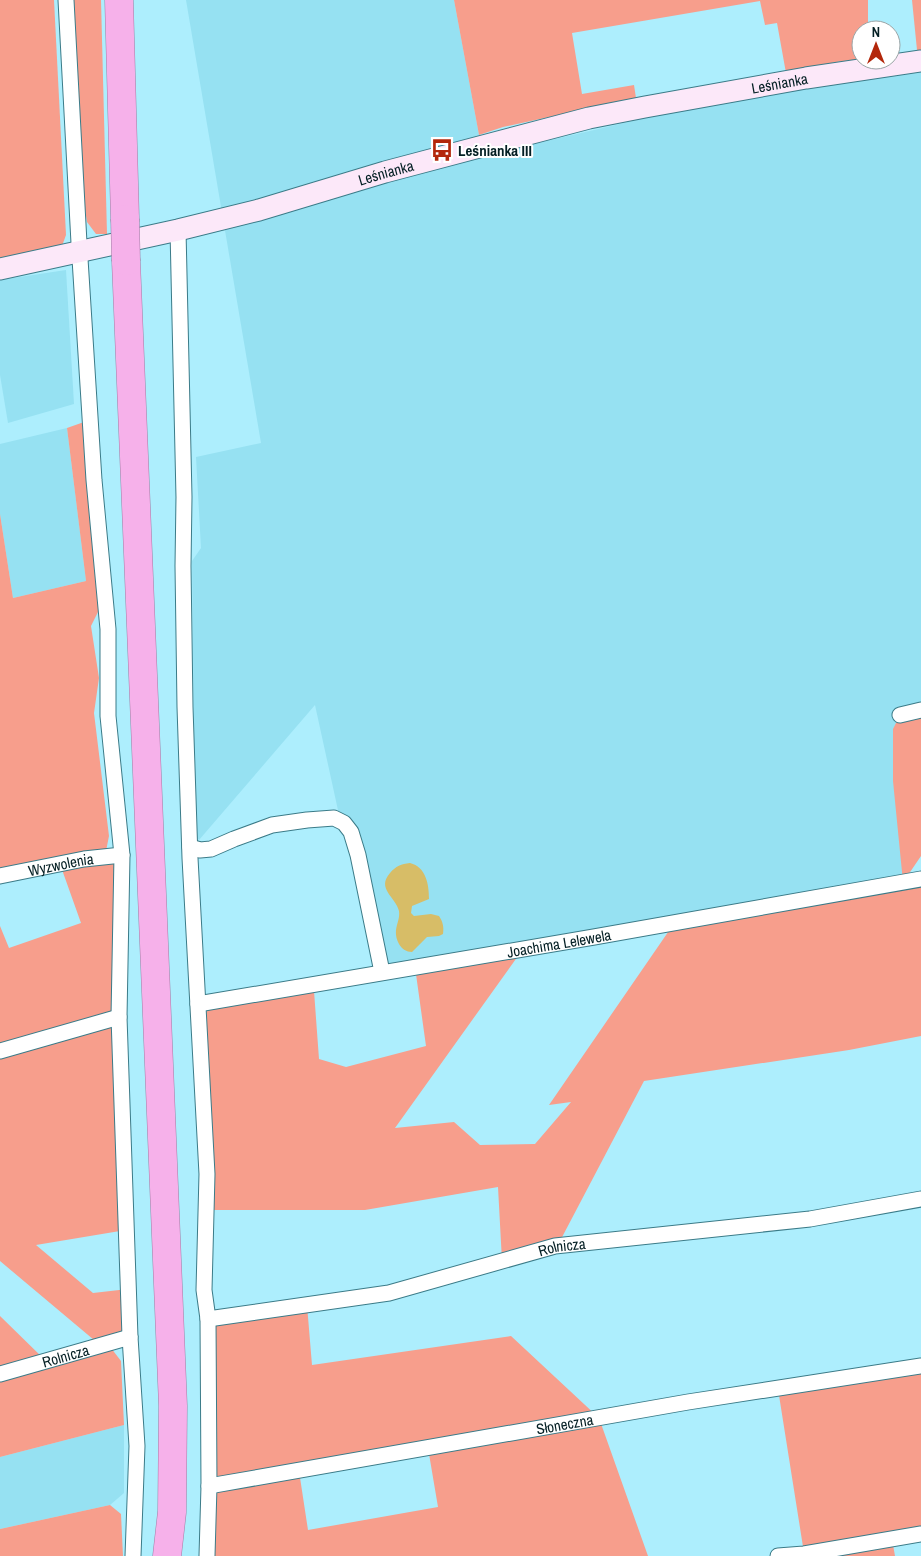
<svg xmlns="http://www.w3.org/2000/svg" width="921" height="1556" font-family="'Archivo Narrow',sans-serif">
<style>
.built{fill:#96e1f2}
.green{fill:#f79e8c;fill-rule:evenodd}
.water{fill:#d7bd67}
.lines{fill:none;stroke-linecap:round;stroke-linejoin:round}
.street-casing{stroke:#3b7b88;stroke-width:17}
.secondary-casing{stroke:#3b7b88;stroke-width:23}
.highway-casing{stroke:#a17ea5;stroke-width:29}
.street{stroke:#fff;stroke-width:15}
.secondary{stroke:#fce8f9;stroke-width:21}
.highway{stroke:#f6b1ea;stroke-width:28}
.highway-bridge-casing{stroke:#a17ea5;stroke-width:29;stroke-linecap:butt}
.highway-bridge{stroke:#f6b1ea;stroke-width:28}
.labels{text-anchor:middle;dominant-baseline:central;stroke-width:4;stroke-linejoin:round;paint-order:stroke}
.street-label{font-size:15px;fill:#041f24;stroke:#fff}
.poi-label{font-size:15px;font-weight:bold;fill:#041f24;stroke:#fff;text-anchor:start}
</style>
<rect width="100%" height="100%" fill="#adeefd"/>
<g class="built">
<path d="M186,0H454L479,135L487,155L740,96L921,70V710L903,882L382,972L358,855L341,824L315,705L199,840L195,835L192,561L201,548L196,457L261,443Z"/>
<path d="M66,270L74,404L8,423L0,375V280Z"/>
<path d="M67,428L86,581L13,598L0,514V444Z"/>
<path d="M124,1425V1493L110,1505L0,1529V1457Z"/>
</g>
<g class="green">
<path d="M0,0H54L66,235L62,246L0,258Z"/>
<path d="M74,0H101L107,234H96L87,222L83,197Z"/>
<path d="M454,0H868V30H861V59L836,62L786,73L777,23L765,25L760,1L572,33L582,94L634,85L636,98L503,127L479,135Z"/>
<path d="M912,0H921V50H917Z"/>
<path d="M84,422L102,604L91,626L99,678L94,713L109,836L106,851L122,855L126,1230L36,1245L93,1293L128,1289L130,1337L111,1348L121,1361L124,1425L0,1457V1316L46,1361L100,1345L0,1261V926L9,948L81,923L60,864L0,876V514L13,598L86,581L67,428Z"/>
<path d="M921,710V856L904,881L921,879V1036L849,1050L644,1081L560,1241L502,1261L498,1187L365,1210H206L213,1138L205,1013L210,1009L314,991L319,1059L346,1067L426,1046L415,967L523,949L395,1128L454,1122L480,1145L535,1144L571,1102L549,1105L675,922L903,882L893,781V729L900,715Z"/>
<path d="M307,1305L312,1365L511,1336L599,1418L648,1556H207L208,1319ZM428,1448L438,1507L308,1530L299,1471Z"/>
<path d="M921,1366V1534L892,1539L895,1556H778L804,1553L778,1389Z"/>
<path d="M110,1505L121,1514L123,1556H0V1529Z"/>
</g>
<path class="water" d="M410,863C426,867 429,884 429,899L412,906L411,913L414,916L431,914L439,916C443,922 444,927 443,934L439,936L427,937L412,952C401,952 395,940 396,930C397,923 400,918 399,911C396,897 376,889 390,873C396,866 401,864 410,863Z"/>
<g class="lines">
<defs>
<g id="street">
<path d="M66,0L79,243L94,480L108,629V716L122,855L119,1017L130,1337L137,1446L133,1556"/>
<path d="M178,230L184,497L183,566L185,707L190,858L207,1174L204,1290L208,1319L209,1486L207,1556"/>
<path d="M900,715L921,710"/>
<path d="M190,847L200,850L211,849L234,839L272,825L307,820L334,818L344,823L351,832L358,855L382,972"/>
<path id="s1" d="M0,876L84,859L122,855"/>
<path id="s2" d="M198,1004L594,937L921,879"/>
<path d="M0,1051L119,1017"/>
<path id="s3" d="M208,1319L389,1293L555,1246L810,1219L921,1199"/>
<path id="s4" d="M0,1374L130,1337"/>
<path id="s5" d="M209,1486L688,1402L921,1366"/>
<path d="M778,1556L804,1554L921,1534"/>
</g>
<g id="secondary">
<path id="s6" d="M0,269L178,230L259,210L385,172L589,118L645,107L806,78L921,61"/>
</g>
<g id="highway">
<path d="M119,0L125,219"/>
<path d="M126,261L173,1406L172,1512L167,1556"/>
</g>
</defs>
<use href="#street" class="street-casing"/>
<use href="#secondary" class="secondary-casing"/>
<use href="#highway" class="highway-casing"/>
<use href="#street" class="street"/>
<use href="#secondary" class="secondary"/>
<use href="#highway" class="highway"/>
<defs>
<path id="highway-bridge" d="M125,219L126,261"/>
</defs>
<use href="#highway-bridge" class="highway-bridge-casing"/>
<use href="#highway-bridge" class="highway-bridge"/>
</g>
<defs>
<symbol id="bus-bare" viewBox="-9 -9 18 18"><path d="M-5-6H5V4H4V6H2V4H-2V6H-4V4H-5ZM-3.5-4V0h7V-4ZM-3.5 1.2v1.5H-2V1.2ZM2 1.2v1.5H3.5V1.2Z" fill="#b3270b" stroke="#fff" stroke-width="2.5" paint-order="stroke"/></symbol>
</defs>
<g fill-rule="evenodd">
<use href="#bus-bare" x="426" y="134" width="32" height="32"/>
</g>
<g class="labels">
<g class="street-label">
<text stroke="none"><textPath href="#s6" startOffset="802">Leśnianka</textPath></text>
<text stroke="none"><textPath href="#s6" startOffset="398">Leśnianka</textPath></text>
<text stroke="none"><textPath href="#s1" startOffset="62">Wyzwolenia</textPath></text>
<text stroke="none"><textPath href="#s2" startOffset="366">Joachima Lelewela</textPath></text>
<text stroke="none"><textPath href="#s3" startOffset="362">Rolnicza</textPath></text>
<text stroke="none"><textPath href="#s4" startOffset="68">Rolnicza</textPath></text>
<text stroke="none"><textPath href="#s5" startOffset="361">Słoneczna</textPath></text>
</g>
<g class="poi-label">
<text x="458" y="150">Leśnianka III</text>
</g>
</g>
<g transform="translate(876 45)"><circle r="24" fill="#ffffff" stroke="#9ba5a7"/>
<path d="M0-4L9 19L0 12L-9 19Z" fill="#b3270b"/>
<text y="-8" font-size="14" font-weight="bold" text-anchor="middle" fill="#041f24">N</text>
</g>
</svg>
